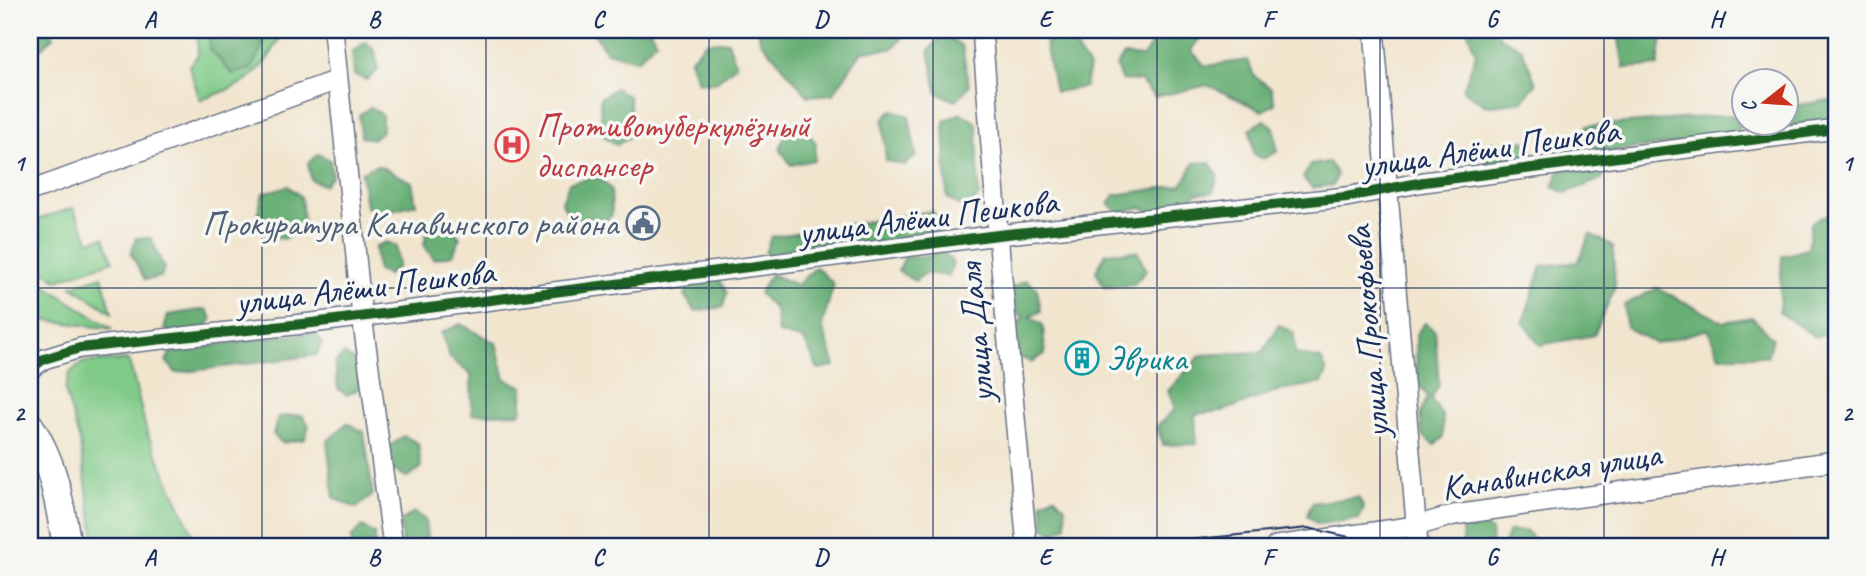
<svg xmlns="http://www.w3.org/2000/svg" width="1866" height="576" font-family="Caveat,sans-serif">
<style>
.green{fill:#81cb88;stroke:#4e7d73;stroke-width:2}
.forest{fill:#68af74;stroke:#426f69;stroke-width:2}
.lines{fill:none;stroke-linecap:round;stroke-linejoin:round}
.street-casing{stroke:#666f85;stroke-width:22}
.secondary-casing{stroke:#666f85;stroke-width:31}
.street{stroke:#fff;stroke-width:19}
.secondary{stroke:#fff;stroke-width:28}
.tram{stroke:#1b2f5e;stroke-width:2}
.cycleway-casing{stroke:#f6f6f2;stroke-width:15}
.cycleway{stroke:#1b5e20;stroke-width:10}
.grid{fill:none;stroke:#1b2f5e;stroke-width:2;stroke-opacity:0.55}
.labels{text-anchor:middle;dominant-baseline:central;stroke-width:7;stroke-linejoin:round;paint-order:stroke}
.health-label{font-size:35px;fill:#be3a42;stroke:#f6f6f2;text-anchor:start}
.street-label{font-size:35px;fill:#1b2f5e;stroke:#f6f6f2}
.service-label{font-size:35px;fill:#4e5e75;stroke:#f6f6f2;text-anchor:end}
.culture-label{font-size:35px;fill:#0d838f;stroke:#f6f6f2;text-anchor:start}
.neatline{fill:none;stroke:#1b2f5e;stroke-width:2.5}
.grid-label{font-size:23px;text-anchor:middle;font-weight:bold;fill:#1b2f5e}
</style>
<rect width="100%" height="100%" fill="#f6f6f2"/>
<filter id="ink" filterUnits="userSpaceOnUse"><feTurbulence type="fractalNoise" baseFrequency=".0143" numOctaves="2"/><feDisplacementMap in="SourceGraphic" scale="14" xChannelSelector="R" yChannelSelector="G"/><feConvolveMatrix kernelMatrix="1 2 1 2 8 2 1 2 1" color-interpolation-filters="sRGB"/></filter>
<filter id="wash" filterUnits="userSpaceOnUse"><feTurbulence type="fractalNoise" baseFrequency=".00686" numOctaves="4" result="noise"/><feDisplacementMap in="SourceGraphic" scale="28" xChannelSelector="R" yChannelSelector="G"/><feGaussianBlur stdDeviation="1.57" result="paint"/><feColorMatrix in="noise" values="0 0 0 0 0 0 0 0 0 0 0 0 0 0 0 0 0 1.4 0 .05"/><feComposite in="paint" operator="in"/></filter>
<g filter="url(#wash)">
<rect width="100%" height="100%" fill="#f1e5ce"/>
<g class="green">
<path d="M197,30H284C261,76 248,84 200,100L189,66L198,55Z"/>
<path d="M73,208L90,241L104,237L113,261L57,280L30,263V222Z"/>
<path d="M30,276L113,329L30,318Z"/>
<path d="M102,276L112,313L72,286Z"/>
<path d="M129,360L147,433L198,546H96L79,439L65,390L70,372L84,362Z"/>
</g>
<g class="forest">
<path d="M30,30H50L54,36L42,48H30Z"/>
<path d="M210,30H259L263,45L251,69L232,74L209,48Z"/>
<path d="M592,30H650L656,41L637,60L606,52Z"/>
<path d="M758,30H910L892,49L862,51L833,94L808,96L760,40Z"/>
<path d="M1100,30H1126L1124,42L1108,46L1099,35Z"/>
<path d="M1183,30H1206L1191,50L1205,66L1248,60L1254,76L1271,88L1275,104L1262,111L1208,85L1155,97L1140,81L1121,80L1116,66L1124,55L1143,57L1154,40L1183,37Z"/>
<path d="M1467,30H1498L1499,36L1522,49L1536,83L1523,101L1486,106L1463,90L1476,54Z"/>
<path d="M1632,30H1663L1658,66L1624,68L1618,34Z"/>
<path d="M943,35L962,46L969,86L956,101L937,93L929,50Z"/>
<path d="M1067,36L1089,67L1085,87L1055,92L1045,43Z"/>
<path d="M728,41L736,65L715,83L698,82L690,60L706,42Z"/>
<path d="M366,42L375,51L378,70L367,80L354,75L352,52Z"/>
<path d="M616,88L629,97L633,134L617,145L602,135L600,98Z"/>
<path d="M1836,99V121L1776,130L1773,123L1786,122V107Z"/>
<path d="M371,107L382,115V131L373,139L361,137L359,115Z"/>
<path d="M892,110L909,116L916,156L905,165L886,161L883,120Z"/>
<path d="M961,113L977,123L979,196L966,210L947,198L944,121Z"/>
<path d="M1733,115L1740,127L1733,137L1613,151L1602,179L1566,193L1553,187L1560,170L1578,167L1575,144L1587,126Z"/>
<path d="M1264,120L1274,127L1277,152L1263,159L1254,155L1250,129Z"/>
<path d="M804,128L816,143L814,160L791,165L780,149L786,133Z"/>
<path d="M1524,140L1532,155L1524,167L1491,170L1484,158L1491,143Z"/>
<path d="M318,154L330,160L332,175L324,185L311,180L308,163Z"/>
<path d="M1209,162L1218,175L1213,192L1196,193L1186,210L1153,213L1141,207L1118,213L1109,204L1115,195L1182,185L1194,163Z"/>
<path d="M1329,162L1337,175L1333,185L1312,188L1303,178L1310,165Z"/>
<path d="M377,165L412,182L416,204L380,213L366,207L361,172Z"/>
<path d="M597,176L611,189L612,215L597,229L573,227L562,202L569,183Z"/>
<path d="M288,186L301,197L304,226L284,239L263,234L257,215L263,193Z"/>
<path d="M932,211L944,224L935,235L776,258L765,253L771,237Z"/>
<path d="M1832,212L1836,215V331L1815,337L1779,312L1782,256L1808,249L1811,223Z"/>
<path d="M447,222L460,238L453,255L434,259L424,246L427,229Z"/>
<path d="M1590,234L1613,246L1615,287L1594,335L1540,345L1523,322L1542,266L1578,262Z"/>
<path d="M136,238H151L164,268L161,277L145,280L131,254Z"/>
<path d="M385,242L396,246L398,266L388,275L377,271L375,247Z"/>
<path d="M941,250L953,263L949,276L925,273L915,281L898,271L905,257H928Z"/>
<path d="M1137,251L1146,271L1133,285L1104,287L1096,271L1106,253Z"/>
<path d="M816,267L834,284L822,325L835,366L818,369L804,340L778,333L775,310L759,293L771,274L797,285Z"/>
<path d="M718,277L727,293L723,307L695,311L685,296L691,280Z"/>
<path d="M1026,280L1037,289L1041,311L1030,317L1043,325L1045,354L1031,362L1016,355L1012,331L1024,317L1013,311L1011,288Z"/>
<path d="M1657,288L1723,322L1752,317L1773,339L1767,356H1719L1708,329L1656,344L1626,327L1624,305Z"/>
<path d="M206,309L212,318L206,328L173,333L164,329L168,315Z"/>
<path d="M1425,323L1435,331L1439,385L1431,399L1443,417V437L1435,445L1422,435L1420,414L1428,397L1417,382L1416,334Z"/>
<path d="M460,324L496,343L505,379L523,387L521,413L472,414L471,375L450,358L441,333Z"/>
<path d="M1279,325L1294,333L1295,354L1321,359L1327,372L1322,383L1280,390L1223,411L1195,414L1197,444L1163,445L1157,426L1175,409L1168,391L1201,355L1263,352Z"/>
<path d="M314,332L322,342L317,355L176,373L166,361L172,351Z"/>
<path d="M344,354L357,362L360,388L347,395L338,389L335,363Z"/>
<path d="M302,415L309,425L305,439L282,443L273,434L278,417Z"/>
<path d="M347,423L364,432L373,495L356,508L334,498L327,442Z"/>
<path d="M404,436L418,443L421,468L407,477L391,469L389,447Z"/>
<path d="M1054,496L1065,507L1066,526L1054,533L1044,527L1042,502Z"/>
<path d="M1358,497L1364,507L1359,519L1317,524L1307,515L1312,503Z"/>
<path d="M414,512L425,520L428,546H402L400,522Z"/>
<path d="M1475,520L1491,531L1492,544L1463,546L1462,531Z"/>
<path d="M362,527L375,534V546H352L351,538Z"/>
<path d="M1509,531H1527L1536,546H1503Z"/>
</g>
</g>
<g filter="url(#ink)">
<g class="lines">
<defs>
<g id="street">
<path d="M333,30L362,316L393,546"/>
<path d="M982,30L998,235L1027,546"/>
<path d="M1374,30L1418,546"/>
<path d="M30,191L337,80"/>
<path d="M30,369L44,359L80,348L312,323L998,235L1346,197L1424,182L1836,129"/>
<path d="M1276,546L1416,526L1454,515L1836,461"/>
</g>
<path id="secondary" d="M30,427C55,466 59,502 67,546"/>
</defs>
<use href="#street" class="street-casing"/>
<use href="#secondary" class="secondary-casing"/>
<use href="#street" class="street"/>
<use href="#secondary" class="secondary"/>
<path class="tram" d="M1129,546L1308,528L1349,537L1364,546"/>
<defs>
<path id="cycleway" d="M30,369L44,359L80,348L312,323L998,235L1346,197L1424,182L1836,129"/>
</defs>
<use href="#cycleway" class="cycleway-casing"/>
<use href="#cycleway" class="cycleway"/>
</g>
</g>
<path class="grid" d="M262,30V546M486,30V546M709,30V546M933,30V546M1157,30V546M1380,30V546M1604,30V546M30,288H1836"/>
<defs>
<symbol id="hospital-ring" viewBox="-11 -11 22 22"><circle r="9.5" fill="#f6f6f2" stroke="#e0444e" stroke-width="1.5"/><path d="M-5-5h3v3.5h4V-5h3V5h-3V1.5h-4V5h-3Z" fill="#e0444e"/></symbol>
<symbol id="civic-ring" viewBox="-11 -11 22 22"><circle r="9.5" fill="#f6f6f2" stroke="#5c6f8a" stroke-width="1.5"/><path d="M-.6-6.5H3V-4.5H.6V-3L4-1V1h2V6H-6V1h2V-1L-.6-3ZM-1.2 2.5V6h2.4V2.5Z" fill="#5c6f8a"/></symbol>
<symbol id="building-ring" viewBox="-11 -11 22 22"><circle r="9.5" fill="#f6f6f2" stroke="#0f9aa8" stroke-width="1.5"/><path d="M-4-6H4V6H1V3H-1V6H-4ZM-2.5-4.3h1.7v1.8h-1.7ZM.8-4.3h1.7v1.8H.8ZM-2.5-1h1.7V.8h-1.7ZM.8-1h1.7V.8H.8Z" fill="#0f9aa8"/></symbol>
</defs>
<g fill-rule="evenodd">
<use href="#hospital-ring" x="493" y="126" width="38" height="38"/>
<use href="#civic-ring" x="624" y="204" width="38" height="38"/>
<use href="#building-ring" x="1063" y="339" width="38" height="38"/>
</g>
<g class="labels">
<g class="health-label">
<text x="536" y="125">Противотуберкулёзный<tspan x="536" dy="40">диспансер</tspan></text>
</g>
<g class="street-label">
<text transform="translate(1490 148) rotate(-8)">улица Алёши Пешкова</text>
<text transform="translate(928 217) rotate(-7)">улица Алёши Пешкова</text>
<text transform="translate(365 287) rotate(-7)">улица Алёши Пешкова</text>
<text transform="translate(1368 332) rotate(-95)">улица Прокофьева</text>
<text transform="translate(976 333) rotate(-95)">улица Даля</text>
<text transform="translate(1551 471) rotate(-9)">Канавинская улица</text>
</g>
<g class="service-label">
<text x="618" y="223">Прокуратура Канавинского района</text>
</g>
<g class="culture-label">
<text x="1106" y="358">Эврика</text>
</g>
</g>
<rect width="1866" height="576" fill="none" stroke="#f6f6f2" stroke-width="77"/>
<g transform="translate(1765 102) rotate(253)"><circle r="33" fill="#f6f6f2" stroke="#9ea6b7" stroke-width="2"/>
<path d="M0-5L12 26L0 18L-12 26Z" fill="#c8321e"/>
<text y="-10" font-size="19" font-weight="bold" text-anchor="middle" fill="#1b2f5e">С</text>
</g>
<rect x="38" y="38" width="1790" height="500" class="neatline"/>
<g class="grid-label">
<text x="150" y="27">A</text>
<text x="374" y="27">B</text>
<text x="598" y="27">C</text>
<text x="821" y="27">D</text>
<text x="1045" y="27">E</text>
<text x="1268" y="27">F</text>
<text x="1492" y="27">G</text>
<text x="1716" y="27">H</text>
<text x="19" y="171">1</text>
<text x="1847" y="171">1</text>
<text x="19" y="421">2</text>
<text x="1847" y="421">2</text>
<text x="150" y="565">A</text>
<text x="374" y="565">B</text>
<text x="598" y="565">C</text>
<text x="821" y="565">D</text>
<text x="1045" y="565">E</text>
<text x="1268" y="565">F</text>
<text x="1492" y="565">G</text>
<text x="1716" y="565">H</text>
</g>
</svg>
